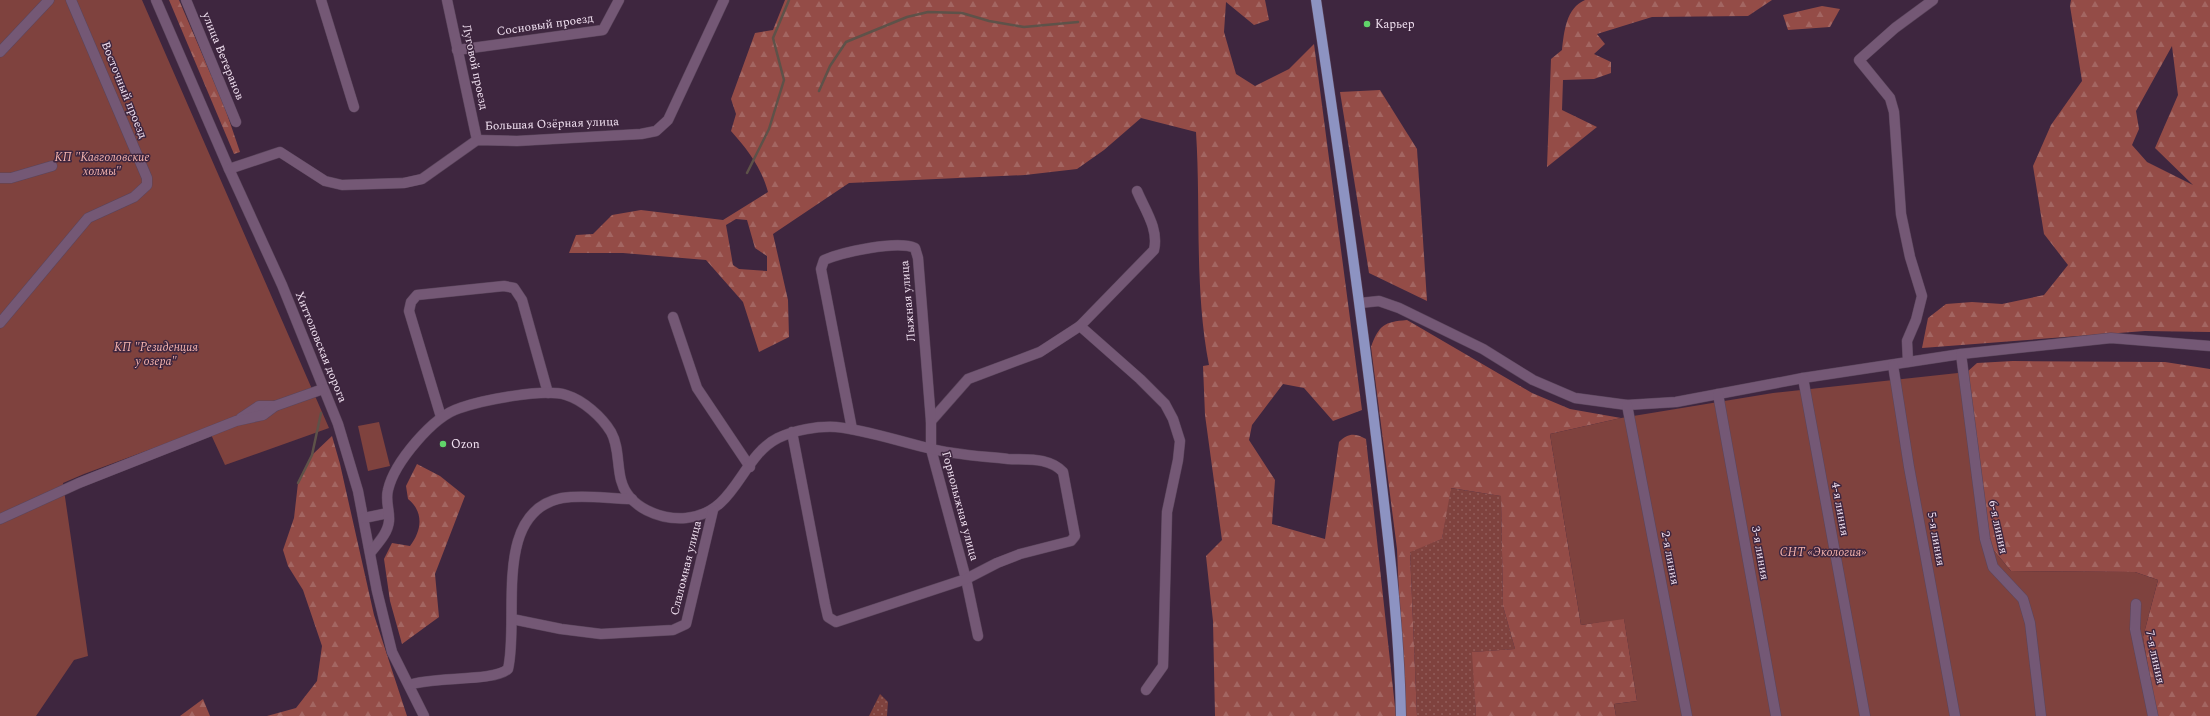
<svg xmlns="http://www.w3.org/2000/svg" width="2210" height="716" font-family="Spectral,serif">
<style>
.grass{fill:url(#grass-dots)}
.forest{fill:url(#forest-firs);fill-rule:evenodd}
.garden{fill:#7f423e}
.lines{fill:none;stroke-linecap:round;stroke-linejoin:round}
.stream{stroke:#5e5249;stroke-width:2.5}
.minor-casing{stroke:#5a455b;stroke-width:11}
.major-casing{stroke:#5a455b;stroke-width:11}
.minor{stroke:#745875;stroke-width:10}
.major{stroke:#8d93c2;stroke-width:10}
.poi-dot{fill:#61d46a;stroke:#3e263f;stroke-width:1.5}
.labels{text-anchor:middle;dominant-baseline:central;stroke-width:3;stroke-linejoin:round;paint-order:stroke}
.poi-label{font-size:12px;fill:#f2e2f2;stroke:#3e263f;text-anchor:start}
.street-label{font-size:12px;fill:#f2e2f2;stroke:#3e263f}
.park-label{font-size:12px;font-style:italic;fill:#f4b3ad;stroke:#3e263f}
</style>
<defs>
<pattern id="grass-dots" width="8" height="8" patternUnits="userSpaceOnUse"><rect width="8" height="8" fill="#7f423e"/><path d="M2 2h.1M6 6h.1" fill="none" stroke="#925d5a" stroke-width="1.8" stroke-linecap="round"/></pattern>
<pattern id="forest-firs" width="22" height="20" patternUnits="userSpaceOnUse"><rect width="22" height="20" fill="#944c47"/><path d="M5 1l3.5 6h-7zM16 11l3.5 6h-7z" fill="#a36662"/></pattern>
</defs>
<rect width="100%" height="100%" fill="#3e263f"/>
<g class="grass">
<path d="M1450,488L1501,496L1503,606L1515,649L1473,652L1476,716H1417L1410,551L1442,539Z"/>
<path d="M880,694L888,702L887,716H869Z"/>
</g>
<g class="forest">
<path d="M169,0H179L224,105L240,152L234,154Z"/>
<path d="M785,0H1265L1269,20L1254,25L1226,2L1224,32L1236,74L1255,86L1289,69L1314,44L1362,410L1333,421L1304,388L1283,384L1252,425L1249,440L1275,480L1272,524L1325,539L1339,442C1348,433 1355,433 1366,439L1396,716H1215L1213,621L1206,556L1222,540L1205,415L1203,366L1209,365C1194,288 1201,209 1196,132L1141,118L1104,150L1077,169L1025,175L849,183L773,234L788,300L789,337L759,352L743,302L706,260L623,253H569L576,235L593,234L612,215L641,210L723,220L768,192C761,167 748,150 731,131L736,114L731,99L755,33L773,30ZM736,219L747,220L755,248L767,256V271L739,269L733,265L726,225Z"/>
<path d="M1585,0H1772L1748,16L1652,17L1597,34L1605,44L1594,54L1611,62V73L1594,79L1563,80L1562,110L1597,127L1547,167L1551,59L1562,50C1564,32 1566,8 1585,0Z"/>
<path d="M2071,0H2210V332L2145,331L1922,348L1928,318L1946,304L1972,302L2002,304L2044,295L2068,265L2044,234L2033,166L2051,125L2082,81L2070,6ZM2172,46L2178,95L2155,148L2193,185L2147,162L2132,145L2139,129L2136,111Z"/>
<path d="M1822,6L1840,9L1830,27L1788,30L1783,15Z"/>
<path d="M1380,90L1417,149L1427,301L1369,273L1340,92Z"/>
<path d="M1407,320L1532,393L1570,409L1621,418L1550,434L1581,625L1624,618L1637,701L1614,704L1616,716H1476L1472,652L1515,649L1503,606L1501,496L1451,488L1442,539L1410,552L1417,716H1404L1397,549L1371,347C1379,325 1384,322 1407,320Z"/>
<path d="M2013,361L2165,362L2210,369V716H2156L2143,637L2158,580L2135,572L2011,571L1986,541L1967,372L1977,363Z"/>
<path d="M332,436L340,464L374,615L407,716H267L296,708L317,681L322,646L303,590L288,566L283,550L294,518L298,483L312,455Z"/>
<path d="M417,464L440,476L465,496L435,574L439,617L402,644L390,601L384,559L392,543L410,546C422,530 424,512 408,499L406,486Z"/>
<path d="M203,699L210,716H180Z"/>
</g>
<g class="garden">
<path d="M0,0H142L329,428L225,465L208,428L84,474L63,483L88,656L74,660L36,716H0Z"/>
<path d="M1967,372L1986,541L2011,571L2135,572L2158,580L2143,637L2156,716H1616L1614,704L1637,701L1624,619L1581,625L1550,434L1621,418L1773,393Z"/>
<path d="M379,422L390,466L368,471L358,426Z"/>
</g>
<g class="lines">
<g class="stream">
<path d="M819,91L830,66L846,42L907,17L928,12L962,13L989,21L1024,27L1078,22"/>
<path d="M747,173L769,129L784,80L773,38L789,0"/>
<path d="M298,483L312,455L321,413"/>
</g>
<defs>
<g id="minor">
<path d="M156,0L229,169L282,285L338,424L358,491L377,591L392,652L424,716"/>
<path d="M186,0L236,122"/>
<path d="M321,0L354,107"/>
<path d="M447,0L477,140"/>
<path d="M457,50L603,30L619,0"/>
<path d="M0,52L49,0"/>
<path d="M229,169L280,152L325,181L342,185L404,183L422,179L477,140L517,141L641,134L656,131L668,120L724,0"/>
<path d="M0,178H11L52,166"/>
<path d="M1360,303L1379,301L1399,308L1483,349L1533,380L1575,398L1627,405L1676,402L1803,378L1961,354L2111,338L2210,346"/>
<path d="M673,317L697,388L750,467"/>
<path d="M0,323L88,218L134,197L147,185V178L71,0"/>
<path d="M1080,326L1140,379L1165,404L1173,419L1180,441L1178,460L1167,512L1163,666L1146,690"/>
<path d="M1961,354L1985,539L1993,567L2023,599L2030,623L2041,716"/>
<path d="M1908,362L1907,341L1916,320L1922,296L1910,257L1901,214L1894,112L1890,98L1859,60L1895,28L1933,0"/>
<path d="M1893,365L1909,467L1955,716"/>
<path d="M1803,378L1865,716"/>
<path d="M1718,394L1776,716"/>
<path d="M1627,405L1687,716"/>
<path d="M441,417L409,311L411,302L417,295L504,286L514,288L522,300L548,393"/>
<path d="M241,418L259,406H275"/>
<path d="M931,421L968,379L1040,352L1080,326L1154,250C1159,229 1145,210 1137,191"/>
<path d="M852,429L821,269L824,260C843,252 897,240 915,248L918,258L931,421V449L966,579L978,636"/>
<path d="M364,518L388,513"/>
<path d="M0,519L79,483L236,421L263,415L275,406L323,389"/>
<path d="M371,552C378,543 388,533 389,521C390,511 385,501 388,490C394,463 433,416 460,408C483,400 544,388 566,395C583,400 602,417 611,432C619,446 617,465 621,480C628,508 661,520 686,518C737,513 740,457 778,438C795,430 817,426 836,427C867,430 897,441 928,448C954,455 981,456 1008,459C1028,460 1049,457 1063,472L1075,536L1071,541L1020,554L997,563L966,579L836,622L828,617L825,604L792,432"/>
<path d="M2136,604L2135,629L2153,716"/>
<path d="M512,619L561,629L601,634L673,630L686,624L713,510"/>
<path d="M409,685C432,676 494,682 508,669C520,619 491,512 562,498C585,494 609,499 632,499"/>
</g>
<path id="major" d="M1316,0C1337,140 1357,280 1374,420C1386,519 1399,617 1401,716"/>
</defs>
<use href="#minor" class="minor-casing"/>
<use href="#major" class="major-casing"/>
<use href="#minor" class="minor"/>
<use href="#major" class="major"/>
</g>
<g class="poi-dot">
<circle cx="1367" cy="24" r="4"/>
<circle cx="443" cy="444" r="4"/>
</g>
<g class="labels">
<g class="poi-label">
<text x="1375" y="24">Карьер</text>
<text x="451" y="444">Ozon</text>
</g>
<g class="street-label">
<text transform="translate(545 25) rotate(-8)">Сосновый проезд</text>
<text transform="translate(223 56) rotate(68)">улица Ветеранов</text>
<text transform="translate(475 67) rotate(78)">Луговой проезд</text>
<text transform="translate(124 90) rotate(68)">Восточный проезд</text>
<text transform="translate(552 124) rotate(-2)">Большая Озёрная улица</text>
<text transform="translate(908 301) rotate(-95)">Лыжная улица</text>
<text transform="translate(321 347) rotate(68)">Хиттоловская дорога</text>
<text transform="translate(960 506) rotate(75)">Горнолыжная улица</text>
<text transform="translate(1840 509) rotate(80)">4-я линия</text>
<text transform="translate(1998 527) rotate(78)">6-я линия</text>
<text transform="translate(1936 539) rotate(80)">5-я линия</text>
<text transform="translate(1760 553) rotate(80)">3-я линия</text>
<text transform="translate(1670 558) rotate(79)">2-я линия</text>
<text transform="translate(686 568) rotate(-76)">Слаломная улица</text>
<text transform="translate(2155 657) rotate(78)">7-я линия</text>
</g>
<g class="park-label">
<text x="102" y="157">КП "Кавголовские<tspan x="102" dy="14">холмы"</tspan></text>
<text x="156" y="347">КП "Резиденция<tspan x="156" dy="14">у озера"</tspan></text>
<text x="1823" y="552">СНТ «Экология»</text>
</g>
</g>
</svg>
